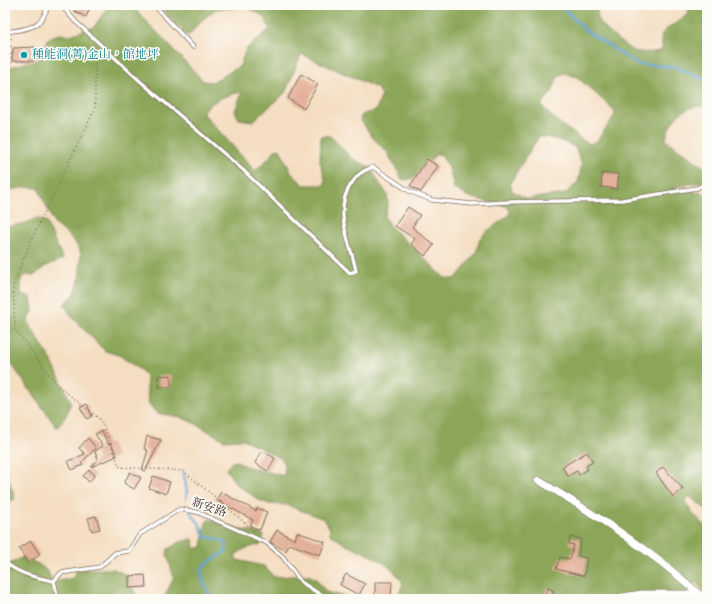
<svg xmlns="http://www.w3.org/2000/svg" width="712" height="604" font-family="Vollkorn,'Noto Serif TC',serif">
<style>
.forest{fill:#8ba659;stroke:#63683c;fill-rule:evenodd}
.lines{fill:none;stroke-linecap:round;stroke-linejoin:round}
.stream{stroke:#5fa0d2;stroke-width:2.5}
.building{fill:#e3b09a}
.service-casing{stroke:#7c6957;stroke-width:5}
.minor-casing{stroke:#7c6957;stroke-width:8}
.path{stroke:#7c6957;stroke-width:1.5;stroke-dasharray:1 3;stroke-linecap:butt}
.service{stroke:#fff;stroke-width:3.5}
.minor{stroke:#fff;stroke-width:7}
.culture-dot{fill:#0f9aa8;stroke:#fdfcf7;stroke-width:1.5}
.labels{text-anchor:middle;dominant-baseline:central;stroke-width:3;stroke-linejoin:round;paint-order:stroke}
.culture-label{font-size:12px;fill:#0d838f;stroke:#fdfcf7;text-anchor:start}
.street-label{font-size:12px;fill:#3b2a1e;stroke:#fdfcf7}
</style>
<rect width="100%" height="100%" fill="#fdfcf7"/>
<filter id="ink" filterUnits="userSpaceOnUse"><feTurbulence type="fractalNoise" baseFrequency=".025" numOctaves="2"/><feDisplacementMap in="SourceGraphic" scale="8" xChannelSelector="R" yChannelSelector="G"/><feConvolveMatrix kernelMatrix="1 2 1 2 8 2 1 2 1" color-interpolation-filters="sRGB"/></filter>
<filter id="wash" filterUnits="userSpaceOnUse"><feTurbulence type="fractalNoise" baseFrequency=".012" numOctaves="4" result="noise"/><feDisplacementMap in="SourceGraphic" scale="16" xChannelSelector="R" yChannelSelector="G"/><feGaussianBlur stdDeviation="0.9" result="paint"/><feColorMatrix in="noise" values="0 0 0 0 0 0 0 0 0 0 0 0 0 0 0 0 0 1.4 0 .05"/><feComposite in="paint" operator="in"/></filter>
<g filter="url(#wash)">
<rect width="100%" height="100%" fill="#f4ddc0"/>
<g class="forest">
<path d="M109,5H128L133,7L203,81L213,82L240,66L246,49L270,29L264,17L255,11L243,7L216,9L202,20L189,35L185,34L158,5H598C597,11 597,18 600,23C603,28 629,50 634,51C642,53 655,53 662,50C663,45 660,39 662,34C666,27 683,21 689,12L688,5H707V106C685,104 669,119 666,140L707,169L706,181L670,188L707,194V510L689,496L685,502L693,514L707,527V595L696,582L691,585L687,599H397L403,584C394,564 367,553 348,546C342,543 336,537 330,534V529L324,519L287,505L269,504L259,500L236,484L226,469L232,462L237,461L245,466L284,476L285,468L282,459L243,439L224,440L196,424L180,417L156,413L148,402L146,376L143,372L119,355L105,351L72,317L64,304L75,294L76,290L79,281L81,253L77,245L66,233L55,225L38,188L25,187L5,191V69L39,59L42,56L48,39C56,35 60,32 67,36L94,27ZM301,54L377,88L382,95L376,110L362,115L360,119L373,138L387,152L402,179C417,183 427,164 436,154H440L449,167L454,189L469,197L508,207L510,212L508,216L486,232L480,239L476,253L457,277L453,279L445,278L389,225L384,217L388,204L387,194L378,181L371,168L353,159L330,136H321L320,161L325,179V185H304L292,174L280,149L275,150L270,157L255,171L203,113C209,101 229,94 242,92L235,111L239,119L253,121L285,93ZM565,73L577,77L614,110L615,115L597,141L590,144L584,141C570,130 550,119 541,104L551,94L558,76ZM539,136L559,140L575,147L582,164L578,182L565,194L527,199L512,191L510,183Z"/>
<path d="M37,218L46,222L63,259L44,267L35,275H25L21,279V295L31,297L33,312L28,319L29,324L51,360L71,402L66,416L57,428L5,355V227L26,223Z"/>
<path d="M5,467L15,499L5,504Z"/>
<path d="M209,519L218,523L264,535L261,544L244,549L235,555L237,560L264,566L274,577L308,575L316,579L326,592L355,599H163L174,578L167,554L168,549L180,542L193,539L194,549L202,547L206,522Z"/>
<path d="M23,557C38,564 47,566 53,582L73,578L77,569H114L128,576L134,591L140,599H5V570L11,563Z"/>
</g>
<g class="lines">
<g class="stream">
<path d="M560,5L585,30L637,64L676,67L707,81"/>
<path d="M183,471L187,491L186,499"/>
<path d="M190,512L199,523L205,537L218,539L226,543V551L206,564L201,569L202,578L211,599"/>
</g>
</g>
<g id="blocks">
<g class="building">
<path d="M77,5H91L86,17L74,11Z"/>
<path d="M35,47L34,61H12L13,48Z"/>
<path d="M301,74L318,84L304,109L288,98Z"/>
<path d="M427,159L438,166L421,192L410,186Z"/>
<path d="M602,173L619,174L617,189L601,187Z"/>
<path d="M408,207L420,215L412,227L434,245L425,256L411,244L415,239L395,226Z"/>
<path d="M171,375V387H159L158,376Z"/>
<path d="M87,404L92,416L87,419L80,407Z"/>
<path d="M102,431L108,444L111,443L117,456L91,467L98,459L95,451L103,446L95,434Z"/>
<path d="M147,436L161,440L145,471L142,470L148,450L144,449Z"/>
<path d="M88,438L96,448L81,463L83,465L72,470L68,461L85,454L79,448Z"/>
<path d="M262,451L275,458L268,471L255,463Z"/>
<path d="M587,452L593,462L586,466L588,469L579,475L577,471L568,476L562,467Z"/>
<path d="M663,467L683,489L673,497L656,473Z"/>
<path d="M89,470L95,475L89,482L83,476Z"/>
<path d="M130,472L141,478L134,489L124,483Z"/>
<path d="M153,476L170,482L166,494L149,488Z"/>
<path d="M221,492L256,511L257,508L267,512L260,530L250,526L253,520L216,500Z"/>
<path d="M96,516L100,529L92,531L88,518Z"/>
<path d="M277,530L295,540L297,532L325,542L320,555L289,544L286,551L272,543L270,542Z"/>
<path d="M570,537L581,539L578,556L587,558L584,576L556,569L560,557L570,559L574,545L569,544Z"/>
<path d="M31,541L40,555L27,563L19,548Z"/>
<path d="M346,574L365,584L359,595L340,585Z"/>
<path d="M145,575L146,587L129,588V576Z"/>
<path d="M375,582H392L391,599H375Z"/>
<path d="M548,588L554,591L550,599L544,597Z"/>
</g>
</g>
</g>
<g filter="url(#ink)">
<use href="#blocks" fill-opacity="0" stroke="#7c6957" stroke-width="1"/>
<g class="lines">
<defs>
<g id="service">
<path d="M61,5L75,21L140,81L243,170L350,273L356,271C351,243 333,212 350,186C357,175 360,172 373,167L409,191L432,200L472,204L507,202L622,200L697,188L707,183"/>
<path d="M154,5L193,47"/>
<path d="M5,8L7,5"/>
<path d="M6,32C27,29 42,29 48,5"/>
<path d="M5,562C18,574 37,578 54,581"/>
<path d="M58,599L54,581L61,573L100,567L115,553L129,551L140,534L180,509L197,512L267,543L283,557L301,582L327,599"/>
</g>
<g id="minor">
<path d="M538,480C596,515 649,549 699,594"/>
<path d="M610,599L642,594H699"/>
</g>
</defs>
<use href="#service" class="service-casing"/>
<use href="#minor" class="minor-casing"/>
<g class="path">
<path d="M95,47V109L31,240L13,286L15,329L57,385L101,420L120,467L183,471L220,501L254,531"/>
<path d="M11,63V37"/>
</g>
<use href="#service" class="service"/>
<use href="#minor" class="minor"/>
</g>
</g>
<circle class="culture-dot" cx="24" cy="55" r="4"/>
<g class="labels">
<g class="culture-label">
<text x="32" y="55">種能洞(菁)金山，館地坪</text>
</g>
<g class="street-label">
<text transform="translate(209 508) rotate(19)">新安路</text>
</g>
</g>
<rect width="712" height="604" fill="none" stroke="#fdfcf7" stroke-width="20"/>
</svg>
